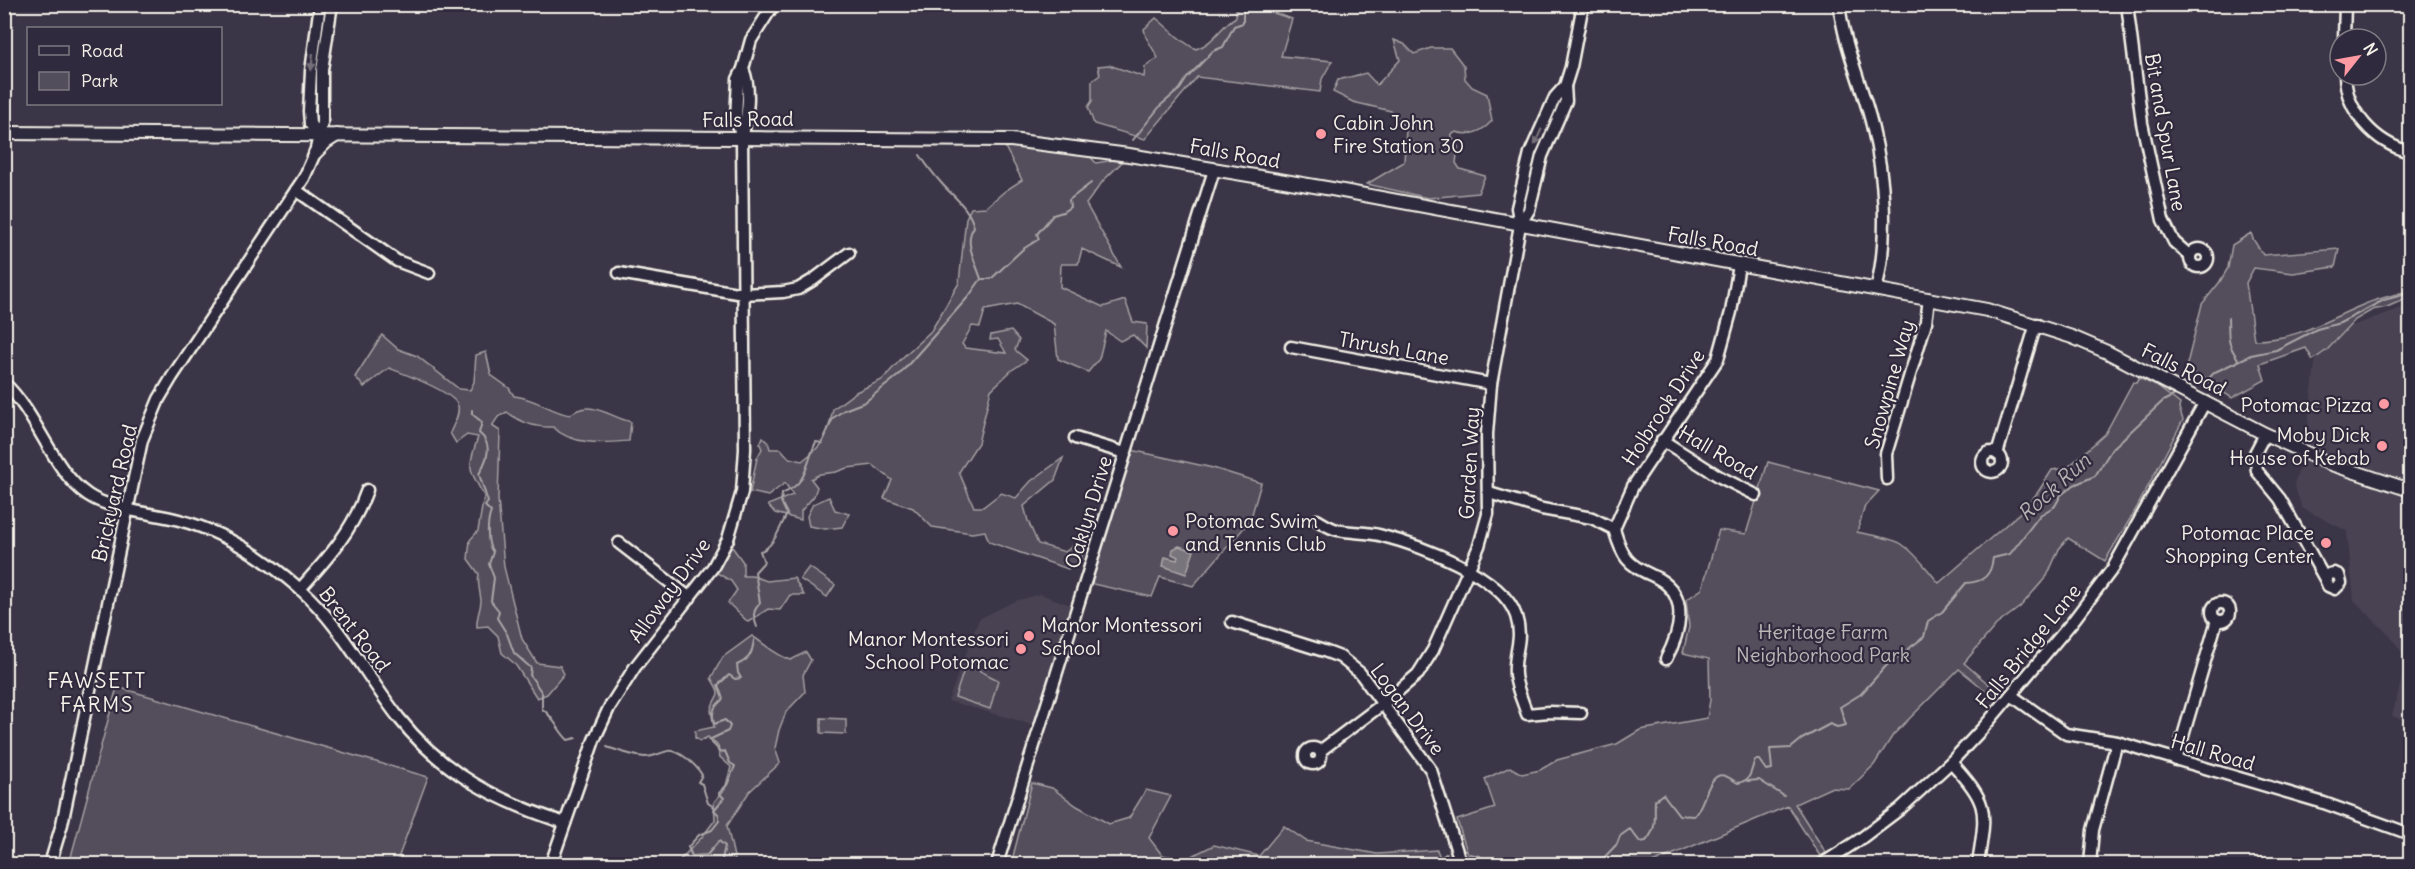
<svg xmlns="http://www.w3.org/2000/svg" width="2415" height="869" font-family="Delius,sans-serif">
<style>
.built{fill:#484352}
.green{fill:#534e5c;stroke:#a4a0a2;stroke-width:1.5}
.water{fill:#78747b;stroke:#aaa6a7;stroke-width:1.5}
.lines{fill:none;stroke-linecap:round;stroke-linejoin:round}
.stream{stroke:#aaa6a7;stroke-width:2}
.minor-casing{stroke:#f4f1e8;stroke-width:15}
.major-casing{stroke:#f4f1e8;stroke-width:16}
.minor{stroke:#2f2a3d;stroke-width:10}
.major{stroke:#2f2a3d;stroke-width:12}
.oneway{fill:#747079}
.poi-dot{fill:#ff9aa2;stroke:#2f2a3d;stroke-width:2}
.labels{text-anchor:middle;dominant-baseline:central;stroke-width:4.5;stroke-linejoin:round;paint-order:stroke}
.street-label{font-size:20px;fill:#f4f1e8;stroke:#2f2a3d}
.poi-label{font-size:20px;fill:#f4f1e8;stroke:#2f2a3d;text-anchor:end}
.park-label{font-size:20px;fill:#bcb8b7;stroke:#2f2a3d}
.water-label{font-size:21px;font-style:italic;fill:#b6b2b2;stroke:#2f2a3d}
.neighbourhood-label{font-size:21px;letter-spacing:1.5px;fill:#f4f1e8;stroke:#2f2a3d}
</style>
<rect width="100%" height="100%" fill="#3b3647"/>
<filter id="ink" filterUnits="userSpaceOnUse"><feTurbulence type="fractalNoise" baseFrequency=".0167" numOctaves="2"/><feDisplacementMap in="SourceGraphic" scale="12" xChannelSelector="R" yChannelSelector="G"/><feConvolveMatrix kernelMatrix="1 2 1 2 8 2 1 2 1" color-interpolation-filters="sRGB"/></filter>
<g filter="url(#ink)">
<g class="built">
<path d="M2410,305V722L2392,716L2407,659L2390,636L2354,600L2347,531L2302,508L2294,484L2305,452L2318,338Z"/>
<path d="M1040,594L1073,606L1035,725L948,701L979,619L1015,601Z"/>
</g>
<g class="green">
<path d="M1236,5H1269L1274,13L1292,19L1281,56L1332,61L1322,79L1320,92L1197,77L1145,139L1094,124L1088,107L1092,101V81L1100,75L1098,66L1109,65L1144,77L1145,67L1158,58L1146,37L1144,29L1156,18C1170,29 1180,42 1196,49C1215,43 1220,26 1236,17Z"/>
<path d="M1394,40L1404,44L1414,54L1431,48H1450L1464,66L1465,79L1472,87L1487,94L1492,121C1482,132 1471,137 1456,132L1451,135L1458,147L1456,163L1460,169L1485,176L1478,193L1428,198L1367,184L1404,162L1406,129L1391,111L1353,102L1333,92L1338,80L1366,73L1377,85L1400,60Z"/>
<path d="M1004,145L1085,151L1096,163L1126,158L1103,181L1086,204L1121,267L1082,249L1078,264H1061L1060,287L1103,307L1125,300L1133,322L1147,324L1146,348L1133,335L1120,341L1106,331L1099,359L1088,372L1058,359L1054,324L1017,304L985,310L980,327L972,326L962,344L965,348L1006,353L998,339L990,340L991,335L1011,331L1019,340L1015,350L1027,360L1012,370L991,390L978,443L959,472L974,507H983L1001,493L1016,498L1031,481L1063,458L1055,480L1024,506L1028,521L1038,544L1065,552L1089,533L1081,560L1068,569L989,542L985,531L972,533L932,527L913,508L884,498L892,480L873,465L847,468L836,472L820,474L811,479L817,487L814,496L801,511V520L775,513L768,505L793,495L785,483L768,496L750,492L757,458L762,449L760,444L763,437L768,442L770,449H781L789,458L802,461C826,443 827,438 833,409L856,392L882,380L904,356L931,331L959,283L966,218L971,208L986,207L1005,191L1022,180Z"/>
<path d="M2251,233L2253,239L2263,255L2339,249L2335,267L2293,273L2254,268L2246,283L2254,340C2299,340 2325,320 2365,304C2380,298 2396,295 2410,290V297L2387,307L2372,310L2355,320L2327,350L2313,360L2306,348L2260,364L2265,380L2232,398L2186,368L2202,304L2219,283L2228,268L2232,245Z"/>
<path d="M382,335L398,349L417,356L459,389L470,390L474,382L476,355L486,352L491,375L509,388L514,396C536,398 550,412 570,415C590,398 609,417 631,422L629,441C604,443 572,446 553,427C535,428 521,423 507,412L498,417L492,426L500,431L498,499L504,567L522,639L537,663L560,666L564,674L547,694L537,698L515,664L502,653L498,636L488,626L477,627C476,617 481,609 481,600C480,590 477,584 479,574L468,559L470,540L478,531L484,496C468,466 467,470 478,437L467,435L456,443L450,433C453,425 460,415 458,406C455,392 402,373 389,368L364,387L355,377Z"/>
<path d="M2139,378L2158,387L2180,404L2179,408L2183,420L2136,509L2105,561L2068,538L2059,549L2047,576L2020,607L1996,625L1964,663L1999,693L1995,698L1959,669L1893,735L1874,765L1849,789L1830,788L1795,804L1826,853L1820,856L1788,806L1650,864H1471L1457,820L1495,808L1485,779L1510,767L1522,774L1540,770L1557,760L1617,744L1640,730L1707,718L1710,700L1709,659L1683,653L1689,627L1686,600L1702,589L1719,530L1746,534L1768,462L1879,491L1865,506L1857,532C1869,535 1895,538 1903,545C1918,555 1927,570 1939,583L2023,510L2038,492L2052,470L2067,468L2105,434L2133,382L2136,383Z"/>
<path d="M1131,450L1213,468L1261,483L1250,521L1193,586L1160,577L1152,597L1088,583Z"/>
<path d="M829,497L835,510L849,514L842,527L825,529L809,526L807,516L813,504Z"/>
<path d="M730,544L743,562V576H752L767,581L794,578L804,595H790L780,610L768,609L748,622L728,603L737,590L731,581L717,573Z"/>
<path d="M809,567L835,585L827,597L800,579Z"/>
<path d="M752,636C765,644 776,656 791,660L806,652L811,660L803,675L805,692L786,712L779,730L775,748L780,763L749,792L727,826L735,861L739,864H679L678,862L702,837L715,820L714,802L725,789L731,767L720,757L718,746L708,737L700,741L695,738V731L714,727L711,710C716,691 724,699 711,678L723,657Z"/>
<path d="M967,661L975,662L980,671L998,680L990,709L955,697Z"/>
<path d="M117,687L428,777L396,864H69Z"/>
<path d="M821,718L846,719V734L821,733Z"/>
<path d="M1032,783L1052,788L1077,806L1109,824L1129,818L1146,790L1171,796L1149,838L1162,855L1186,859L1214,845L1259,856L1284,826L1306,841L1377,854L1437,850L1443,864H1011Z"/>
</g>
<path class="water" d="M1179,546L1194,551L1186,574L1163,566L1165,557L1177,560L1178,557L1172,554L1173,549Z"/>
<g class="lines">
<g class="stream">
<path d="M1133,140L1161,105L1180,89L1187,78L1213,51L1223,47L1234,26L1243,23V4"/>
<path d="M982,279H991L1023,249L1039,239L1037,234L1053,215L1063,212L1070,207L1069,200L1091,183"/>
<path d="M2228,318C2229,337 2226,342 2238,359L2236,363"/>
<path d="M2187,386L2196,376L2208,379L2215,372L2251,355L2276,350L2317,329L2340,323L2384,300L2410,293"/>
<path d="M472,410V414L482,422L479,433C481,435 484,437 485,440C492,450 484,465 479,474L488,502L485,506L491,512C487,522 486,544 493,552L489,564L494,578L491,601L499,611L497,618L507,634L514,653L531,668L530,675L542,693V709C552,714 558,731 568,740L576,738"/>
<path d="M757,627C753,616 752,612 760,603L755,572L764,562L760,551C773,549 781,525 787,514L781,502L782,494C809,482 805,465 816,442L822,443L833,418L844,410L865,402L899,375L969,296L981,279C976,262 963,242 974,227C970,209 955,198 943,185C935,176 927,166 920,155"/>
<path d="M607,747C619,751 632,756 645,757C654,757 659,753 668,751C678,748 697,766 702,775L698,782L702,784L708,803L715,808"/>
<path d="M1747,781L1759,780L1784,796"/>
<path d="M1470,854L1480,856L1486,864"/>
<path d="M724,864L722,859L725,846L719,841L707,855L692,856L688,847L699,835L712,830L719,821V815L714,810L724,798L719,793L727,785L735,766L730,763L725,751L719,753L717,748L709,740L728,731L730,726L725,720L714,724C711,711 714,707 723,699L718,685L729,675L735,679L741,678L738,673L737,665C750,659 752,654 754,640"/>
<path d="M1432,864L1447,853"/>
<path d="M1598,864L1617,844L1620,836L1630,829L1640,842L1646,841C1658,827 1654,817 1655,800L1663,794L1679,815L1694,816C1705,806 1708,770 1725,776C1729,777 1734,781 1738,783C1752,780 1750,772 1755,760H1759L1766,770L1772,769L1770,749L1791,748L1802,739L1830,724L1837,727L1846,725L1840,707L1861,694L1887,665L1924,637L1928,621L1942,612L1966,583C1983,582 1991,576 1993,558L2010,554L2040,515L2055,506L2061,495L2074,485L2095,476L2112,449L2163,401L2175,395"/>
</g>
<defs>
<g id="minor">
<path d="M1839,4C1844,47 1862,84 1872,125C1885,177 1889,238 1876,290"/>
<path d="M2127,4L2142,123L2163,220L2174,242L2190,256"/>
<path d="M2344,39L2345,4"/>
<path d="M2345,75C2346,112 2375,143 2410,152"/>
<path d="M318,134L310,124L309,111L311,71L320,4"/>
<path d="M742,138L736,119L738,79L743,69L751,40L774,4"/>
<path d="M296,190L397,261L429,273"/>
<path d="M1520,225L1517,208L1530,153L1555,97L1565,86L1571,67L1583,4"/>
<circle cx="2199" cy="258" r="9"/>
<path d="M619,273L743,294L783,292L798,289L813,280L849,253"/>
<path d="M1291,347L1491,384"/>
<path d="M4,383C38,414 52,471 88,495C110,510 153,513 179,520C224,532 266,559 300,589C341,625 366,676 399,718C443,774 500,802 565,823"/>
<path d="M2265,434L2255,453L2257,471L2280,499L2325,579L2328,586L2335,589L2341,583L2339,575L2334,573L2329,574L2325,579"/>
<path d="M1075,438L1125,453"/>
<path d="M1662,440L1720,477L1756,495"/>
<circle cx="1992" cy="462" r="10"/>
<path d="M1997,454L2036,324"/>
<path d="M1887,479L1886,454L1926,322L1929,299"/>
<path d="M1489,493L1542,509L1592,518L1614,529C1617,539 1620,550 1627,559C1635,569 1648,573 1659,579C1690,597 1680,633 1666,659"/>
<path d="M1317,520C1324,524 1331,529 1338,530C1351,533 1366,532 1379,535C1418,545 1502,574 1516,616C1524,641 1513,652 1515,675C1516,687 1523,702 1527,714L1549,712L1581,713"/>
<path d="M1614,529L1633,486L1718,359L1731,312L1739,265"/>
<path d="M619,543L690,598"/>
<path d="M300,589C328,558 353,530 367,490"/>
<circle cx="2221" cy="612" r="9"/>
<path d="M1232,622L1324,651L1340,657L1360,673L1431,770L1461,864"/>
<path d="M2011,695L2066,734L2117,742L2324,803L2410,834"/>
<circle cx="1313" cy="756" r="8"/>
<path d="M1320,751L1384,703L1418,674L1433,650L1479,546L1488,514L1487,434L1491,384L1520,225L1529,210L1542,156L1566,101L1565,86"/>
<path d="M2176,760L2217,620"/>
<path d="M1951,762C1990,805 1986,809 1978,864"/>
<path d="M50,864L62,824L142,440L159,399L172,377L304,178L315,153L322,123V70L332,4"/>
<path d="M551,864L594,740L609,708L635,667L713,567L728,539L742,492L745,449L742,139C747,117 752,90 743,69"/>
<path d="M997,864L1214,170"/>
<path d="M1822,864L1859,840L1900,809L1951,762L1983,728L2073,621L2113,568L2205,402"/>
<path d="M2090,864L2093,830L2117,742"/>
</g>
<g id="major">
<path d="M4,133L1011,140L1129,155L1332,189L1987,310L2072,337L2107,352L2265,434L2328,463L2410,490"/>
<path d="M315,153L326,142L337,135"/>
</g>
</defs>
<use href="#minor" class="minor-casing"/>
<use href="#major" class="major-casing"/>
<use href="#minor" class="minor"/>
<use href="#major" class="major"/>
</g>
<defs><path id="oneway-solid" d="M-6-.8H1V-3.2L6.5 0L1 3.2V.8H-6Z" transform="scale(1.5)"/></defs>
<g class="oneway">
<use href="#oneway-solid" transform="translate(312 62) rotate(96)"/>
<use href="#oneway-solid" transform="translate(1538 137) rotate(114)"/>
</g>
</g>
<g class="poi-dot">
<circle cx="1321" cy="134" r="6"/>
<circle cx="2384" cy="404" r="6"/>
<circle cx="2382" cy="446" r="6"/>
<circle cx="1173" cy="531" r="6"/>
<circle cx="2326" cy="543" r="6"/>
<circle cx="1029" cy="636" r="6"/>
<circle cx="1021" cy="649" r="6"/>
</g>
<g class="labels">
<g class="street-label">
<text transform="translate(748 119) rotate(-1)">Falls Road</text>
<text transform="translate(2166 132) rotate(80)">Bit and Spur Lane</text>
<text transform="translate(1235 153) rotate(10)">Falls Road</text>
<text transform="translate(1713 241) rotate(10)">Falls Road</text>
<text transform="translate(1394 348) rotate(10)">Thrush Lane</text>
<text transform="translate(2184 369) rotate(27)">Falls Road</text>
<text transform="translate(1889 384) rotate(-74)">Snowpine Way</text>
<text transform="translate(1663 407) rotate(-57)">Holbrook Drive</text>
<text transform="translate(1718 452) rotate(30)">Hall Road</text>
<text transform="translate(1469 463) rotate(-87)">Garden Way</text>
<text transform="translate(114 493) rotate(-77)">Brickyard Road</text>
<text transform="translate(1088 512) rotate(-73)">Oaklyn Drive</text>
<text transform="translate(669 590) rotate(-54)">Alloway Drive</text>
<text transform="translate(355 629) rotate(52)">Brent Road</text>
<text transform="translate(2028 646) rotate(-51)">Falls Bridge Lane</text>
<text transform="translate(1408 709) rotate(53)">Logan Drive</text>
<text transform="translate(2213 752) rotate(16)">Hall Road</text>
</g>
<g class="poi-label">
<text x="1333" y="122" text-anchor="start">Cabin John<tspan x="1333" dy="23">Fire Station 30</tspan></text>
<text x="2372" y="404">Potomac Pizza</text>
<text x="2370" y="434">Moby Dick<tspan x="2370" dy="23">House of Kebab</tspan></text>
<text x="1185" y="520" text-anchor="start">Potomac Swim<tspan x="1185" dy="23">and Tennis Club</tspan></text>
<text x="2314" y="532">Potomac Place<tspan x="2314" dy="23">Shopping Center</tspan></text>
<text x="1041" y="624" text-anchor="start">Manor Montessori<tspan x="1041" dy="23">School</tspan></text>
<text x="1009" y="638">Manor Montessori<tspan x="1009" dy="23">School Potomac</tspan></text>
</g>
<g class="park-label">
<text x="1823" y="631">Heritage Farm<tspan x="1823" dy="23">Neighborhood Park</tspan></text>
</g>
<g class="water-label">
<text transform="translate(2054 487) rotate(-42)">Rock Run</text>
</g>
<g class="neighbourhood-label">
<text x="97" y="680">FAWSETT<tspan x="97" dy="24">FARMS</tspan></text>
</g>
</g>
<rect width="2415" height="869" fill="none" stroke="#2f2a3d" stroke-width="24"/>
<rect x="12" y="12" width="2391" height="845" fill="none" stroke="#f4f1e8" stroke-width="2" filter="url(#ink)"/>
<rect x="27" y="27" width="195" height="78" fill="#2f2a3d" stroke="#7e7a81" stroke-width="1.5"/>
<rect x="39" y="46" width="30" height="9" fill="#2f2a3d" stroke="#7e7a81" stroke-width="1.5"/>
<text x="81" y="57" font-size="18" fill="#f4f1e8">Road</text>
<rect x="39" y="72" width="30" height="18" fill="#534e5c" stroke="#7e7a81" stroke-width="1.5"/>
<text x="81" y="87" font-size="18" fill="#f4f1e8">Park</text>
<g transform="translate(2358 57) rotate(59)"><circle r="28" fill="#2f2a3d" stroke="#7e7a81" stroke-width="1.5"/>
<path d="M0-4.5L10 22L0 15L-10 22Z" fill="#ff9aa2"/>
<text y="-9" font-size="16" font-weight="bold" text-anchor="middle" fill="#f4f1e8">N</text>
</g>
</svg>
